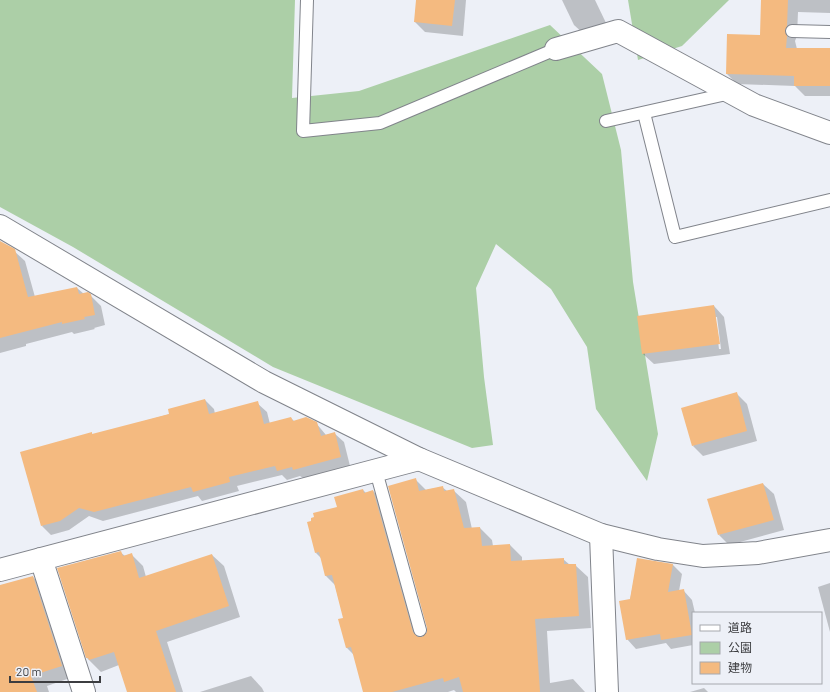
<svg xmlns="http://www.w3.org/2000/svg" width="830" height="692" font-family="Barlow,'Noto Sans JP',sans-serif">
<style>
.green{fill:#accfa7}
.shadow{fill:#0003;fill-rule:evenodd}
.building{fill:#f4ba80}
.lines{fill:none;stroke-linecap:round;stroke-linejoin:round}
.service-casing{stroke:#81848b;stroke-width:14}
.minor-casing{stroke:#81848b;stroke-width:24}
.service{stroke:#fff;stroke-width:12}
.minor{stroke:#fff;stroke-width:22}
</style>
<rect width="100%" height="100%" fill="#edf0f7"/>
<g class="green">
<path d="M0,0H295L292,98L359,91L550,25L602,74L621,150L633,282L658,434L647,481L596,409L587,347L551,289L496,244L476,288L484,377L493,445L472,448L273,367L73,247L0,207Z"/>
<path d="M628,0H729L682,46L638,60Z"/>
</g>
<g class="shadow">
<path d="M417,0H466L463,36L425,32L415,22Z"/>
<path d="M562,0H595L607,25L585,35L574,25Z"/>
<path d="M762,0H830V13L798,12L797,36L795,41L797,49H830V96H805L795,86L737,84L727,74L761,36Z"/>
<path d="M0,248L14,251L25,261L35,297L77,288L84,294L90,295L101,306L105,325L94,328L95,329L74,334L72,332L26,344V346L0,353Z"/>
<path d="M714,306L724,317L730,354L654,364L643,354L638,317ZM715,317H717L721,349H719Z"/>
<path d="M737,394L747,404L757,441L703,456L693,446Z"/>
<path d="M205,400L214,409L215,414L257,403L267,412L270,424L291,418L294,421L316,423L326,435L334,433L344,442L350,466L303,478L300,476L287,480L282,475L237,486L239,491L202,501L198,496L103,521L89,516L69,530L51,535L42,526L91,433L94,435L170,414Z"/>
<path d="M415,479L426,490L442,487L447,491L453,490L466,502L472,529L480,528L492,540L493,546L510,545L522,557V562L563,559L570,565H575L588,577L591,628L547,631L550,683L573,679L585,692H456L454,690L448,692H364L354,655L347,648L340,620L344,619L335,585L326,576L322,559L316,553L338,507L363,490L366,493L373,491L385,503L422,637L426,636L428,628Z"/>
<path d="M763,484L774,494L784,530L729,545L719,535Z"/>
<path d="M120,552L125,556L131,554L143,566L146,577L212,555L224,566L240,617L167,642L183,692H128L119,665L101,672L87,658Z"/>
<path d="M638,559L673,565L682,574L679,591L683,590L692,600L695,613H693V645L671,649L666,643L636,649L627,639L630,600Z"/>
<path d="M33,577L44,588L73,677L47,686L49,692H0V586Z"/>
<path d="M830,583V632L818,587Z"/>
<path d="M251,676L262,688L264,692H200Z"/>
<path d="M704,688L708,692H690Z"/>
</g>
<g class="building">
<path d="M416,0H455L452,26L414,22Z"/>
<path d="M761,0H788L787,26L785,30L787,36L786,48H830V86H794V76L726,74L727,34L760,35Z"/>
<path d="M0,241L15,249L28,297L77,287L79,294L88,292L91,294L95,315L84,317L85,319L62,324V322L0,338Z"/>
<path d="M714,305L720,344L642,354L637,316Z"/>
<path d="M737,392L747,431L692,446L681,408Z"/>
<path d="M205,399L209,414L258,401L264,424L291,417L293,421L306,417L317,422L321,436L335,432L341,457L293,470L292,467L277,471L275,466L229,477L230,482L193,492L191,487L94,512L79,508L60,521L41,526L20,452L92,432V434L169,414L168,409Z"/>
<path d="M416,478L419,491L443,486L444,491L454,489L464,528L480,527L482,546L510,544L511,561L564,558V564H576L579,616L535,619L540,692H463L459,677L444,682L443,678L392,692H363L351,647L346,648L338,619L343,618L332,575L325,576L319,552L315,553L307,522L311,521V518L314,517L313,513L337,507L334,497L363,489L364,493L373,490L413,632L418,637H422L427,632V628L388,486Z"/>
<path d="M763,483L774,520L718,535L707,499Z"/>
<path d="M121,551L123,556L132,553L139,578L212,554L229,606L156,631L176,692H127L114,652L89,660L88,658H86L57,568Z"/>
<path d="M637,558L673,564L668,592L684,589L692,635L661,640L660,634L626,640L619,601L630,599Z"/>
<path d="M33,576L62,666L31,676L37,692H0V585Z"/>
</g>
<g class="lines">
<defs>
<g id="service">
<path d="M307,0L303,131L380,123L556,49"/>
<path d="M792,31L830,32"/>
<path d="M644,113L675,237L830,200"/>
<path d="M606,121L731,93"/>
<path d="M376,471L420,630"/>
</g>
<g id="minor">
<path d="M556,49L618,31L754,105L830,133"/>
<path d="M0,226L264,382L419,459L601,535L658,549L703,556L758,553L830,540"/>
<path d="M601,535L607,692"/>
<path d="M41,559L84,692"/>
<path d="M0,570L419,459"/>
</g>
</defs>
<use href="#service" class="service-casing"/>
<use href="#minor" class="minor-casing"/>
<use href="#service" class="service"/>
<use href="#minor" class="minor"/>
</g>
<rect x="692" y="612" width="130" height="72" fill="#edf0f7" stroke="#a6a8ae"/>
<rect x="700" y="625" width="20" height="6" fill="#ffffff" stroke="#a6a8ae"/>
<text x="728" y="632" font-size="12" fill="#3c3d40">道路</text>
<rect x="700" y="642" width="20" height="12" fill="#accfa7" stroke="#a6a8ae"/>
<text x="728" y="652" font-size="12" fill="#3c3d40">公園</text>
<rect x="700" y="662" width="20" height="12" fill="#f4ba80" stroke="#a6a8ae"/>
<text x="728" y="672" font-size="12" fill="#3c3d40">建物</text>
<path d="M10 676v6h90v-6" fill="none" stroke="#3c3d40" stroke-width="2"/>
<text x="16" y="676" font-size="12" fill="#3c3d40" stroke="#edf0f7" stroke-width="3" paint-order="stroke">20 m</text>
</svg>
